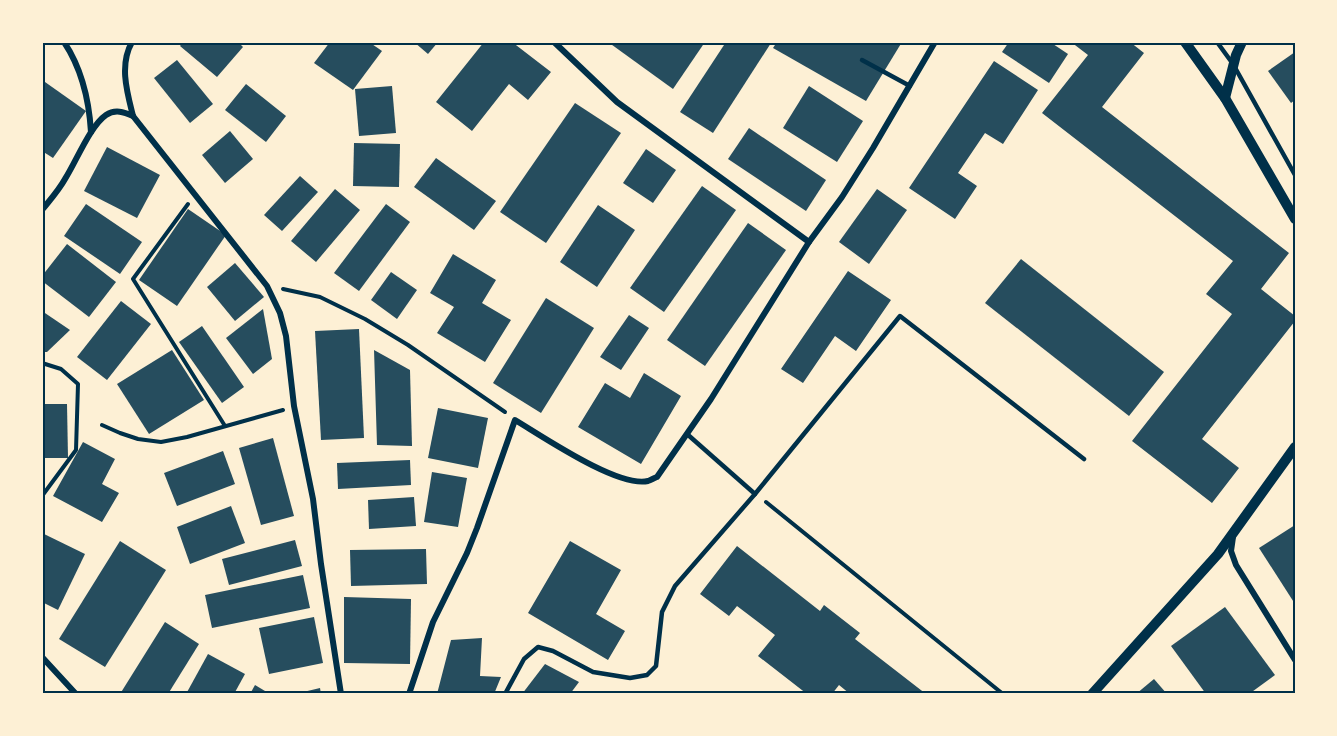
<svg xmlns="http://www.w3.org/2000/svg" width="1337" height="736" font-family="'Source Sans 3',sans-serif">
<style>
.building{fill:#264d5e}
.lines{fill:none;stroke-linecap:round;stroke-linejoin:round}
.path{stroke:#003049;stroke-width:4}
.service{stroke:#003049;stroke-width:4.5}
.minor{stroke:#003049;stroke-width:6}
.tertiary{stroke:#003049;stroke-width:10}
.neatline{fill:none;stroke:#003049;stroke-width:2}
</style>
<rect width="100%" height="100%" fill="#fdf0d5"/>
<g class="building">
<path d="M183,42H238L243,47L217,77L180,46Z"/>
<path d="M330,42H369L382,51L353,90L314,63Z"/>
<path d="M414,42H438L428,54Z"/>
<path d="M484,42H512L551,72L528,100L509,84L472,131L436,102Z"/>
<path d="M608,42H705L673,89Z"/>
<path d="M726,42H770L771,43L713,133L680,112Z"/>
<path d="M777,42H902L866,101L773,48Z"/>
<path d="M1009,42H1050L1068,54L1049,83L1002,52Z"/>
<path d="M1071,42H1130L1144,53L1102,107L1289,253L1261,289L1295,316V321L1202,439L1239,468L1212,503L1132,441L1232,314L1206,294L1233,261L1042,113L1088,55Z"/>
<path d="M1295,52V100L1291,103L1268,71Z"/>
<path d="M177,60L213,104L190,123L154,78Z"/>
<path d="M994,61L1038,90L1003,144L985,133L958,173L977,186L955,219L909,188Z"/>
<path d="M45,82L86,111L53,158L42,151V86Z"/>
<path d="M246,84L286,116L266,142L225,110Z"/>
<path d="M392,86L396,133L359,136L355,89Z"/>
<path d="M809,86L863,121L837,162L783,128Z"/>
<path d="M575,103L621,133L546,243L500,212Z"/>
<path d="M749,128L826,180L806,211L728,159Z"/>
<path d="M230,131L253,159L225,183L202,155Z"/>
<path d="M354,143L400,144L399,187L353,186Z"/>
<path d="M107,147L160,175L137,218L84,191Z"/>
<path d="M646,149L676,170L653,203L623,183Z"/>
<path d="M436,158L496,201L474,230L414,187Z"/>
<path d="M300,176L318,192L282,231L264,215Z"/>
<path d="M702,186L736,210L664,312L630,288Z"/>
<path d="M335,189L360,210L316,262L291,241Z"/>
<path d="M877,189L907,210L869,264L839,242Z"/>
<path d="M86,204L142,242L120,274L64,236Z"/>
<path d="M386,204L410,222L359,291L334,273Z"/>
<path d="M598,205L635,230L597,287L560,262Z"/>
<path d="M188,209L226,235L177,306L139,280Z"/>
<path d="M748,223L786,250L705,366L667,340Z"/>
<path d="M67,244L116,282L89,317L42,281V276Z"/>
<path d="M453,254L496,280L482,303L511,320L485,362L437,333L454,307L430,293Z"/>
<path d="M1021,259L1164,372L1129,416L985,303Z"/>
<path d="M235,263L264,297L235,321L207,287Z"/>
<path d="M848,271L891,300L856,351L835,336L803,383L781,369Z"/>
<path d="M391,272L417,290L397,319L371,300Z"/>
<path d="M546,298L594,328L541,413L493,383Z"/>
<path d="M121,301L151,324L107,380L77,357Z"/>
<path d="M263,309L272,359L253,374L226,338Z"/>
<path d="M42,311L70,330L47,352H42Z"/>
<path d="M629,315L649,328L621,370L600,357Z"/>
<path d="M202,326L244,387L222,403L179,342Z"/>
<path d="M359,329L364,438L321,440L315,331Z"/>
<path d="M172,350L204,400L149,434L117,384Z"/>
<path d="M374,350L410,370L412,446L377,445Z"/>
<path d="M644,373L681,396L641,464L578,427L605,383L630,398Z"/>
<path d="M42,404H67L68,458H42Z"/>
<path d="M438,408L488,418L478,468L428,458Z"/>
<path d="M273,438L294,516L261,525L239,448Z"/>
<path d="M83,442L115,459L102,484L119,493L102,522L53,496Z"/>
<path d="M223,451L235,484L177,506L164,473Z"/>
<path d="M410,460L411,485L338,489L337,463Z"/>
<path d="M432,472L467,478L458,527L424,522Z"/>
<path d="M414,497L416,526L369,529L368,500Z"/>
<path d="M231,506L245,543L190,564L177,527Z"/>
<path d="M1295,525V604L1259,548Z"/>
<path d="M42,533L85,554L58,610L42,602Z"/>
<path d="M295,540L302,566L229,585L222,559Z"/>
<path d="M120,541L166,570L105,667L59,639Z"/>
<path d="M570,541L621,570L596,614L625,631L608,660L528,613Z"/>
<path d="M737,546L820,611L824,605L860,633L855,639L926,694H850L839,685L832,694H807L758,656L775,635L737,606L729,616L700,594Z"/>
<path d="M426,549L427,584L351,586L350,550Z"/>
<path d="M303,575L310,608L212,628L205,595Z"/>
<path d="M344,597L411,599L410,664L344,663Z"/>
<path d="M1225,607L1275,675L1249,694H1206L1171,646Z"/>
<path d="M314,617L323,663L269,674L259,628Z"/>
<path d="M165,622L199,644L168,694H120Z"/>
<path d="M482,638L480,676L501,677L494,694H437L451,640Z"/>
<path d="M208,654L245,674L234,694H186Z"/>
<path d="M545,664L579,682L570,694H522Z"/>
<path d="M1154,679L1167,694H1136Z"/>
<path d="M255,685L270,694H250Z"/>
<path d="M320,688L321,694H299V693Z"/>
</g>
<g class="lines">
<g class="path">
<path d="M188,204L133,279L225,426"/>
<path d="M283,289L320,297L365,319L408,345L505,412"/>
<path d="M42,363L61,369L78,384L76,450L42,496"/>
<path d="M102,425L120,433L138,439L161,442L187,437L283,410"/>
<path d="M766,502L1003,694"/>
</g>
<g class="service">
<path d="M1217,42L1233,64L1295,175"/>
<path d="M862,60L910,86"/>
<path d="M687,434L755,494"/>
<path d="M505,694L524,659L538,647L553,651L593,672L630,678L647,675L656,666L662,612L675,586L755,494L900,316L1084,459"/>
</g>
<g class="minor">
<path d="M64,42C82,69 89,99 91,132"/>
<path d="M132,42C119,65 127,92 133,116L267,286L280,313L286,336L294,406L313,499L321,564L341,694"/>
<path d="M554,42L617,102L809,242"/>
<path d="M42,210C50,200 59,190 65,179C76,162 90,126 106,115C115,109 124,112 133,116"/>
<path d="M1233,537L1231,551L1236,565L1295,660"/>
<path d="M42,657L76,694"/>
<path d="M409,694L433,622L467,553L477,528L515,420C542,436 618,488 648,481C651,480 654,478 657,477L711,399L809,242L842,197L873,148L935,42"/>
</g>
<g class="tertiary">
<path d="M1185,42L1225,98L1295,219"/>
<path d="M1225,98L1236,55L1242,42"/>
<path d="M1092,694L1218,554L1295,447"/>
</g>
</g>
<rect width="1337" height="736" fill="none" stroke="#fdf0d5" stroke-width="87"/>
<rect x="44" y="44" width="1250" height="648" class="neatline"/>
</svg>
